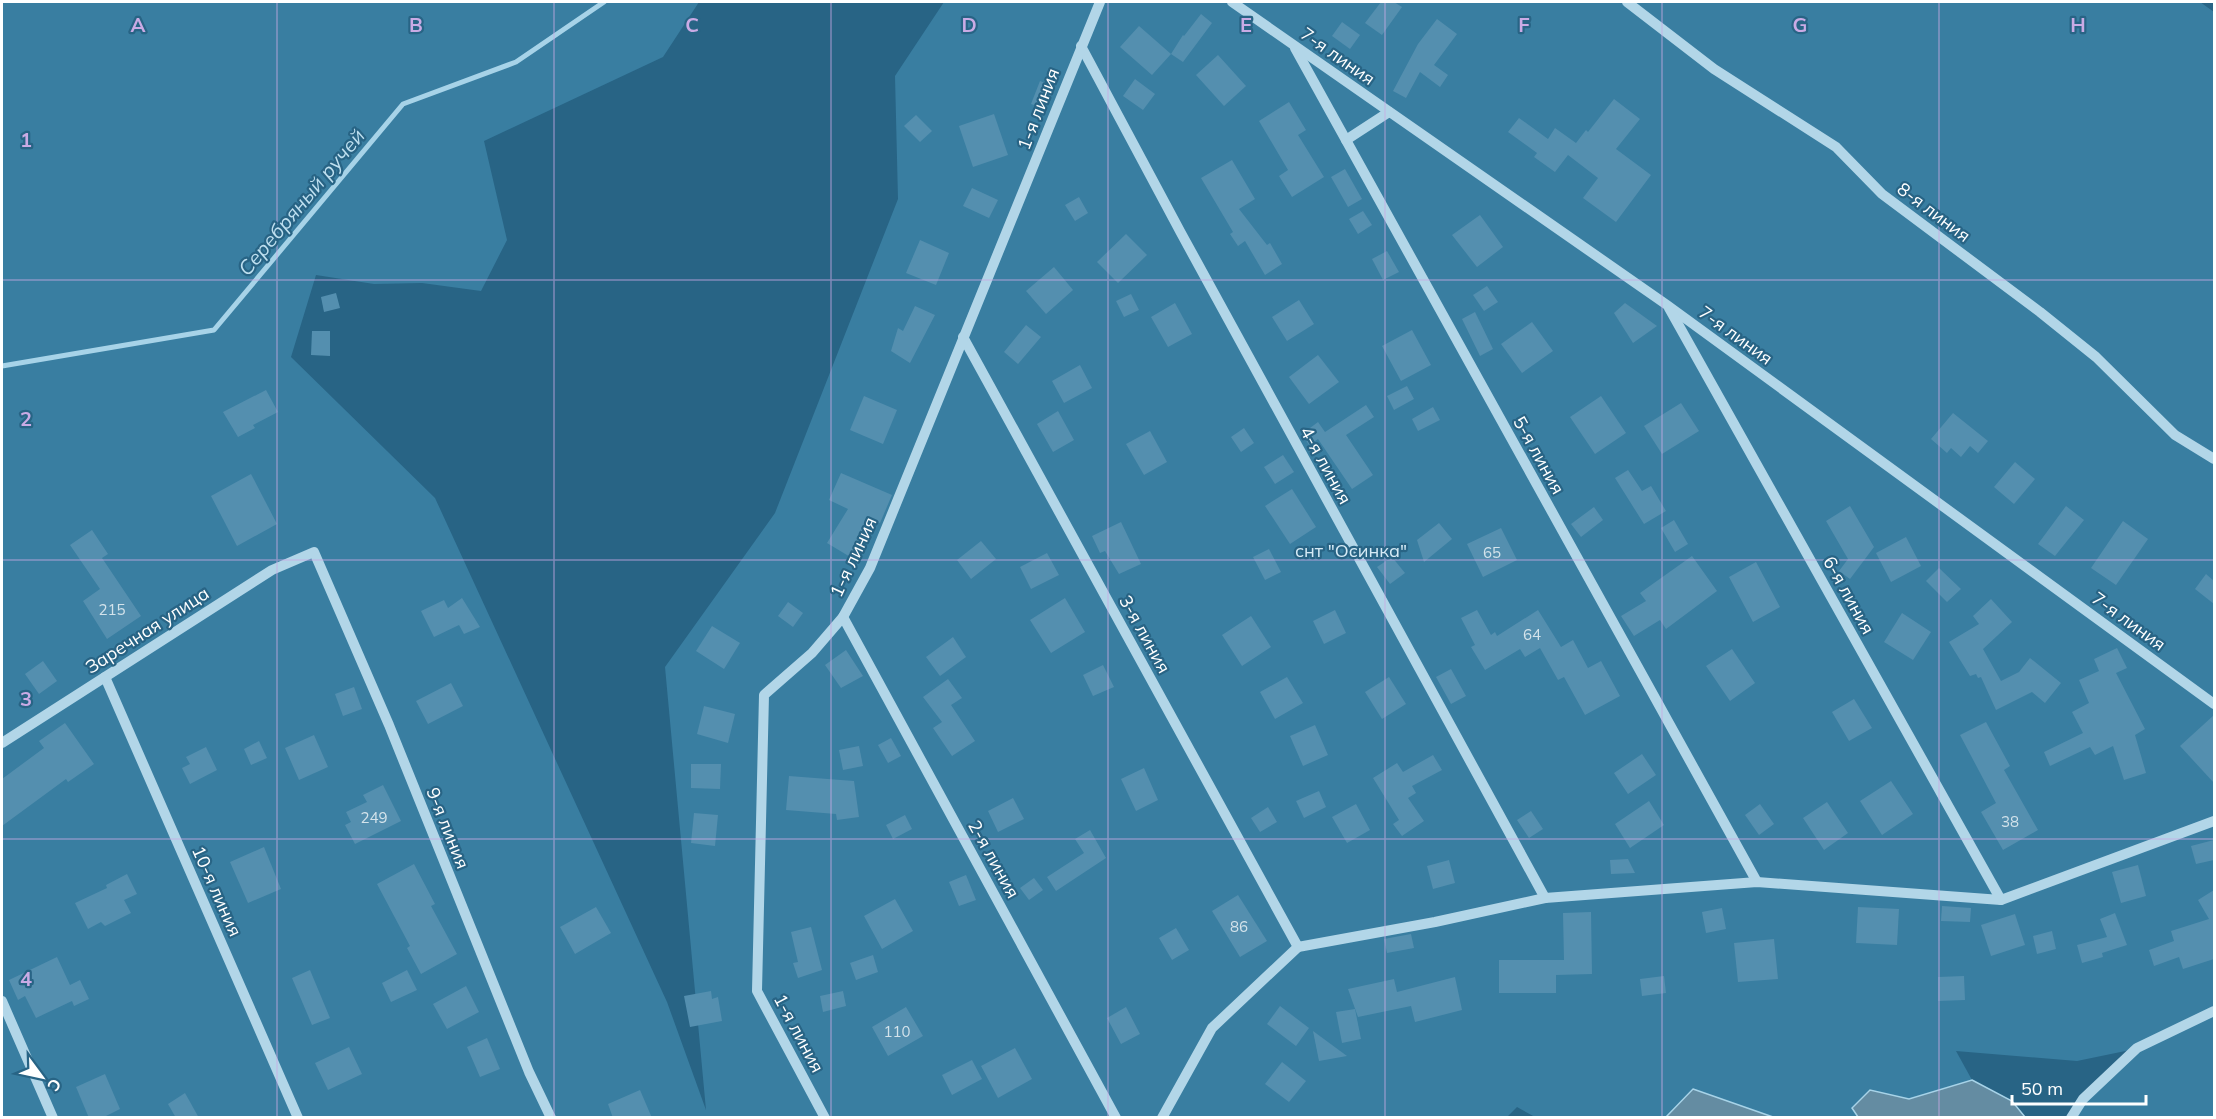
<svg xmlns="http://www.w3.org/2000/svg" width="2216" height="1119" font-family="Mulish,sans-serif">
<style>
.green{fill:#397ea1}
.water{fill:#648ca2;stroke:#a7d3e8;stroke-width:1.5}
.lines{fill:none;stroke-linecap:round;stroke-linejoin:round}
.stream{stroke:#a7d3e8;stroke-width:5}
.building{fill:#548faf}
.minor{stroke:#b2d6e8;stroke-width:10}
.grid{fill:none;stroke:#caabe5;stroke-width:1.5;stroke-opacity:0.55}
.labels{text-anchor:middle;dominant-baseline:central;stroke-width:4.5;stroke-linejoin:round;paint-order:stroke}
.number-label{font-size:15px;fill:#d4e3eb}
.street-label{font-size:18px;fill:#fff;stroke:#286485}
.park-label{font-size:18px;fill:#d6ebf6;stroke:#286485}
.water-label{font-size:20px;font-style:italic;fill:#bedfef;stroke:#286485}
.grid-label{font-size:20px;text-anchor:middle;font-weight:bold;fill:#caabe5;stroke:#286485;stroke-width:4.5;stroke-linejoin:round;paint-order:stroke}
</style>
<rect width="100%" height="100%" fill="#286485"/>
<path class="green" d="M2,2H699L663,57L484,141L507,240L481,291L422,283L374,284L316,275L291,357L435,498L667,1002L706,1110L665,667L775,513L898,199L895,76L944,2H2200L2214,12V1117H2071L2135,1049L2077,1061L1956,1051L1972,1080L1909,1099L1870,1091L1853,1107L1858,1118L1773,1117L1693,1089L1666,1118L1535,1117L1517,1107L1506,1118H2Z"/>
<g class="water">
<path d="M1972,1080L2012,1101L2025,1117H1858L1852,1108L1870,1090L1909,1099Z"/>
<path d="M1693,1089L1773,1117H1666Z"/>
</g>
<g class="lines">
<path class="stream" d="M2,366L214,330L403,104L516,62L604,2"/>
</g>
<g class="building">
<path d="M1381,2H1394L1402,7L1382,35L1365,23Z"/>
<path d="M1201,14L1212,23L1183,62L1171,54L1183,35L1184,36Z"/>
<path d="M1437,19L1457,34L1434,65L1448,75L1440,87L1420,72L1406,98L1393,91L1418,44Z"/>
<path d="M1342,22L1360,35L1350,49L1332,36Z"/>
<path d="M1139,26L1171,54L1152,75L1120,47Z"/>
<path d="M1218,55L1246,86L1224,106L1196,75Z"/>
<path d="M1135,79L1155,94L1143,110L1123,96Z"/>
<path d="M1040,81L1054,86L1046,109L1031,104Z"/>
<path d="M1614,99L1640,119L1616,149L1651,175L1616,222L1583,198L1598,178L1568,155L1555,172L1534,157L1537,153L1508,132L1519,118L1548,139L1555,128L1576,143L1586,130L1588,132Z"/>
<path d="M1289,102L1306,130L1298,135L1324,177L1292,197L1279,176L1288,170L1259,121Z"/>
<path d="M994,114L1008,155L973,167L959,126Z"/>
<path d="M916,115L932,131L920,142L904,126Z"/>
<path d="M1232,160L1255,199L1239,209L1267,245L1270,243L1282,264L1265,275L1245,241L1238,246L1230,234L1233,232L1201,178Z"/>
<path d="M1345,169L1362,199L1348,207L1331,177Z"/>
<path d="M972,188L998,200L989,218L963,206Z"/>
<path d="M1079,197L1088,213L1075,221L1065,205Z"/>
<path d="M1363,211L1372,225L1358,234L1349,219Z"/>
<path d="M1480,215L1503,247L1477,267L1452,235Z"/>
<path d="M1126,234L1147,255L1118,283L1097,262Z"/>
<path d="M920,240L949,253L936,285L906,273Z"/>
<path d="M1387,251L1399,272L1383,280L1372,259Z"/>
<path d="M1054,267L1073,290L1046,314L1026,291Z"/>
<path d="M1487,286L1498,302L1484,311L1473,295Z"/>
<path d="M336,293L340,308L324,312L321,297Z"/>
<path d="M1131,294L1139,310L1124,317L1116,301Z"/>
<path d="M1299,300L1314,324L1287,341L1272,317Z"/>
<path d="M1175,303L1192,334L1168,347L1151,317Z"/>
<path d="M1625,303L1657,326L1633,343L1614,313Z"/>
<path d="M915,306L935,315L910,363L891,351L898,328L903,331Z"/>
<path d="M1475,312L1493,349L1480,356L1462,319Z"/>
<path d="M1532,322L1553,351L1522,373L1501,344Z"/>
<path d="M1026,325L1041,337L1018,364L1004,352Z"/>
<path d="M1412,330L1431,365L1401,381L1382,346Z"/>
<path d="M312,331H330V356L311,355Z"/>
<path d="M1318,355L1339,382L1309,404L1289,377Z"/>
<path d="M1080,365L1092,388L1064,403L1052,381Z"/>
<path d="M1407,386L1414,399L1394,410L1387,396Z"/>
<path d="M266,390L278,412L253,425L255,428L238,437L223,412Z"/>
<path d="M864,396L897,410L883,444L850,430Z"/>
<path d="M1601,396L1626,433L1595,454L1570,417Z"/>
<path d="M1681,403L1699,431L1662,454L1644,426Z"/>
<path d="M1366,405L1374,417L1346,435L1373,475L1352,489L1318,439L1309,445L1302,434L1318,422L1325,432Z"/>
<path d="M1433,407L1440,420L1418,431L1412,419Z"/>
<path d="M1058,411L1074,440L1053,452L1037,424Z"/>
<path d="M1953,413L1988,441L1978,453L1970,446L1961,457L1951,448L1947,453L1931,439Z"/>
<path d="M1244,428L1254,443L1241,452L1231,437Z"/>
<path d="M1150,431L1167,462L1144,475L1126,444Z"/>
<path d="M1283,455L1294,472L1275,484L1264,467Z"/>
<path d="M2015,462L2035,479L2014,504L1994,487Z"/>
<path d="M1628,470L1642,491L1651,486L1666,511L1644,524L1615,478Z"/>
<path d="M841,473L892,495L880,523L875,521L852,558L827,543L848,509L829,500Z"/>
<path d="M251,474L277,524L237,546L211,496Z"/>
<path d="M1292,489L1316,527L1290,544L1265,506Z"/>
<path d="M1850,506L1874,547L1850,579L1839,571L1848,559L1826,521Z"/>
<path d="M2066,506L2084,520L2055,556L2038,544Z"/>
<path d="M1594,507L1603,520L1581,537L1571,524Z"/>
<path d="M1674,520L1688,544L1675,552L1661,528Z"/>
<path d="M2123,521L2148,539L2116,585L2091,568Z"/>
<path d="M1121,522L1141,564L1119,574L1105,551L1100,553L1092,536Z"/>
<path d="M1439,523L1452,539L1424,562L1417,540Z"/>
<path d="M1501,528L1517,560L1483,577L1467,544Z"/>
<path d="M92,530L108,554L102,558L141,616L107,639L83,601L100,589L70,545Z"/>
<path d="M1906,537L1921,566L1891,582L1876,553Z"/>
<path d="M981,541L996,559L971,579L957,560Z"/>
<path d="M1269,549L1281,572L1265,580L1253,557Z"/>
<path d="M1047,553L1059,575L1031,589L1020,567Z"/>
<path d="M1692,556L1717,591L1666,629L1660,620L1634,636L1621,616L1646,601L1640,593Z"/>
<path d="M1392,557L1405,573L1390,584L1377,567Z"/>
<path d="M1756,562L1780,607L1753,622L1729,577Z"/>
<path d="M1939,568L1961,589L1947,602L1926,581Z"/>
<path d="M2206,574L2214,581V604L2195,589Z"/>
<path d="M462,598L480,627L464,634L459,625L434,637L421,611L444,600L448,608Z"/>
<path d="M1065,598L1085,632L1051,653L1030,620Z"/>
<path d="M1991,599L2012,622L1983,649L2001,681L2019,672L2030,658L2061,683L2045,703L2032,692L1996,710L1981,677L1978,678L1976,674L1970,676L1949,642L1979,624L1973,616Z"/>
<path d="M788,602L803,613L793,627L778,616Z"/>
<path d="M1335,610L1346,633L1324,644L1313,621Z"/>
<path d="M1477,610L1491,635L1495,632L1497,636L1538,610L1561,647L1573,640L1588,668L1601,661L1620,696L1585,715L1564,677L1558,680L1540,648L1525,657L1520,649L1485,670L1471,647L1475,645L1461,618Z"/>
<path d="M1902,613L1931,632L1913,660L1884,642Z"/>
<path d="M1251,616L1271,647L1242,666L1222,635Z"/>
<path d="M712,626L740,643L724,669L696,651Z"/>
<path d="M953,637L966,657L940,676L926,657Z"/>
<path d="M2117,648L2127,668L2116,673L2145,729L2135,735L2146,773L2124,780L2113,746L2095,755L2090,747L2050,766L2044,752L2083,733L2072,712L2089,703L2079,680L2099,671L2094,659Z"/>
<path d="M1732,649L1755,683L1730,701L1706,666Z"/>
<path d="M846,650L863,676L841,688L825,665Z"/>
<path d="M43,661L57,681L39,694L25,674Z"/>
<path d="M1103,665L1114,687L1093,696L1083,675Z"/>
<path d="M1451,669L1466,696L1451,704L1436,677Z"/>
<path d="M1287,677L1303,703L1275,719L1260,692Z"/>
<path d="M1389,677L1406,704L1382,719L1365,692Z"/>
<path d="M948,679L962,698L951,705L975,741L952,756L933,728L942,722L923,697Z"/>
<path d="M451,683L463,706L428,724L416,701Z"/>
<path d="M354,687L362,709L343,716L335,694Z"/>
<path d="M1854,699L1872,728L1849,741L1832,712Z"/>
<path d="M704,706L735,714L728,743L697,734Z"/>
<path d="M2214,715V783L2180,746Z"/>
<path d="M1986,722L2010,766L2004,770L2038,830L2003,850L1981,812L1996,803L1960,735Z"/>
<path d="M65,723L94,764L68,782L66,779L2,826V779L44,748L39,741Z"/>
<path d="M1315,725L1328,755L1303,766L1290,736Z"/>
<path d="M314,735L328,767L299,780L285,748Z"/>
<path d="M891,738L901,756L888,763L878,745Z"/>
<path d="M259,741L267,758L251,765L244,749Z"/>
<path d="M859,746L863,766L843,770L839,750Z"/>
<path d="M206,747L217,770L190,784L182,768L190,764L186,757Z"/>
<path d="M1642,754L1656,775L1628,794L1614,773Z"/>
<path d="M1433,755L1442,770L1412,786L1416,793L1408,798L1424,821L1402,836L1393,824L1399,820L1373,778L1397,763L1403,772Z"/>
<path d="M691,764H721L720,789L691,788Z"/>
<path d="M1144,768L1158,800L1136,811L1121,779Z"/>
<path d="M789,776L854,781L859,817L837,820L836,814L786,810Z"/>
<path d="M1891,781L1913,814L1882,835L1860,801Z"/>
<path d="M383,785L401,821L355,844L345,825L351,822L346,812L367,802L363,795Z"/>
<path d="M1319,791L1326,807L1304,818L1296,801Z"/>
<path d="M1013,798L1024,819L998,832L988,811Z"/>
<path d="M1649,801L1664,825L1630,848L1615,824Z"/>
<path d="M1827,802L1848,833L1824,850L1803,818Z"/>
<path d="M1356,804L1370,830L1347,843L1332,817Z"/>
<path d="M1760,804L1774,824L1759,835L1745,815Z"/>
<path d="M1268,807L1277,822L1260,832L1251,818Z"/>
<path d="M1531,811L1543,829L1529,838L1517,820Z"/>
<path d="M694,813L718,815L715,846L691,843Z"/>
<path d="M905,815L912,829L893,839L886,825Z"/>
<path d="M1090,830L1106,858L1056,891L1047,877L1084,853L1075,839Z"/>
<path d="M2214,840V860L2196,864L2191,846Z"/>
<path d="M264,847L281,889L248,903L230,862Z"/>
<path d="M1628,859L1635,873L1611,874L1610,860Z"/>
<path d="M1449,860L1455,883L1433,889L1427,866Z"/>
<path d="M414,864L435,904L431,906L457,954L421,974L407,948L410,946L377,884Z"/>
<path d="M2138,865L2146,896L2121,903L2112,872Z"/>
<path d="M127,874L137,894L124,900L131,913L105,926L101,922L88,929L75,903L107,888L106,885Z"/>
<path d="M966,875L976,900L959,906L949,882Z"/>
<path d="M1034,878L1043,890L1029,900L1020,888Z"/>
<path d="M2214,890V959L2183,969L2179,957L2154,966L2149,950L2174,941L2171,931L2209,919L2198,900Z"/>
<path d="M1238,895L1267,941L1240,957L1212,911Z"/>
<path d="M895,899L913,931L882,949L864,916Z"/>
<path d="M1942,906L1971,908L1970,922L1941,921Z"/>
<path d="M596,907L611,933L575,954L560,927Z"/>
<path d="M1858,907L1899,909L1897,945L1856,943Z"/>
<path d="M1722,908L1726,929L1706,933L1702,912Z"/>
<path d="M1591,912L1592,974L1556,975V993H1499V960H1564L1563,913Z"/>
<path d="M2115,913L2127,945L2102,953L2103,957L2082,963L2077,945L2107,937L2100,919Z"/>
<path d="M2015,914L2025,945L1991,956L1981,925Z"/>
<path d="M811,927L822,970L798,978L793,963L798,962L791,932Z"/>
<path d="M1176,928L1189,950L1172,960L1159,938Z"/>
<path d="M2052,931L2056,949L2037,954L2033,936Z"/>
<path d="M1411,934L1414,948L1387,953L1384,939Z"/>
<path d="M1774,939L1778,979L1738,982L1734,943Z"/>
<path d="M873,955L878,972L856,980L850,963Z"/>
<path d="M57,957L70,985L80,980L89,999L74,1006L72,1001L36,1018L25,996L18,1000L9,980Z"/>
<path d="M310,970L330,1018L312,1025L292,978Z"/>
<path d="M407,970L417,990L391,1002L382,983Z"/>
<path d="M1664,976L1666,993L1642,996L1640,979Z"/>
<path d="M1964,976L1965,1000L1938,1001V977Z"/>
<path d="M1455,977L1462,1010L1415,1022L1411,1006L1358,1017L1348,989L1394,979L1397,992Z"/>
<path d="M466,986L479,1012L447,1029L433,1004Z"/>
<path d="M711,991L712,999L718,997L722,1021L690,1027L684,996Z"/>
<path d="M843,991L846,1006L823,1012L820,996Z"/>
<path d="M1280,1006L1309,1028L1296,1046L1267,1024Z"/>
<path d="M906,1007L923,1036L888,1056L872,1027Z"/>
<path d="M1126,1007L1140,1034L1121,1044L1107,1018Z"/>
<path d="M1355,1009L1361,1039L1342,1043L1336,1012Z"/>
<path d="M1313,1031L1347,1056L1319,1061Z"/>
<path d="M487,1038L500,1069L480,1077L467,1047Z"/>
<path d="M349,1047L362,1074L328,1090L315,1063Z"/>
<path d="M1015,1048L1032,1079L998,1098L981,1066Z"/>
<path d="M972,1060L982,1079L952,1095L942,1075Z"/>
<path d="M1282,1062L1306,1081L1289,1102L1265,1084Z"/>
<path d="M105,1074L120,1109L102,1118H89L76,1087Z"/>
<path d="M640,1090L652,1118H613L608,1104Z"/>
<path d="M185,1093L199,1118H176L168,1104Z"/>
</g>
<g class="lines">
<g class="minor">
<path d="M1232,2L1667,305L2214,704"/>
<path d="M1627,2L1714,69L1836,147L1882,194L2040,312L2096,357L2175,435L2214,459"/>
<path d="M1081,46L1181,233L1545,898"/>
<path d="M1295,48L1757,882"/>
<path d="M1346,140L1389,112"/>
<path d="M1669,308L2001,900"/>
<path d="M963,337L1298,947"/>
<path d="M843,617L1116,1118"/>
<path d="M105,677L298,1118"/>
<path d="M2,743L272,570L314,552L389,725L529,1072L551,1118"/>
<path d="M2,1001L53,1118"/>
<path d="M825,1118L757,991L764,695L812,653L843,617L870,568L1100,2"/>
<path d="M1162,1118L1212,1028L1298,947L1435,922L1545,898L1757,882L2001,900L2214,821"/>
<path d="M2071,1118L2083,1099L2137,1048L2214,1011"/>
</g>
</g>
<path class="grid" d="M277,2V1118M554,2V1118M831,2V1118M1108,2V1118M1385,2V1118M1662,2V1118M1939,2V1118M2,280H2214M2,560H2214M2,839H2214"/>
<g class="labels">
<g class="number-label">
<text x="1492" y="552">65</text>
<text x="112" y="609">215</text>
<text x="1532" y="634">64</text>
<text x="374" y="817">249</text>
<text x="2010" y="821">38</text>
<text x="1239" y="926">86</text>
<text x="897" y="1031">110</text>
</g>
<g class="street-label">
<text transform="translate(1338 56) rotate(35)">7-я линия</text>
<text transform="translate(1038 109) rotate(-69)">1-я линия</text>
<text transform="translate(1934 212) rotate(37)">8-я линия</text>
<text transform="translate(1736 335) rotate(36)">7-я линия</text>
<text transform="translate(1539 455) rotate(61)">5-я линия</text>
<text transform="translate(1326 465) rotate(61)">4-я линия</text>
<text transform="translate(853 557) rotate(-65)">1-я линия</text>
<text transform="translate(1849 595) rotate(61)">6-я линия</text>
<text transform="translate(2129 621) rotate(36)">7-я линия</text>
<text transform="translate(147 630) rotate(-33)">Заречная улица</text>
<text transform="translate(1145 634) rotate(61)">3-я линия</text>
<text transform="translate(448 828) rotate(68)">9-я линия</text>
<text transform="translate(994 859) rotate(61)">2-я линия</text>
<text transform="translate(217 891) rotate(66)">10-я линия</text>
<text transform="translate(799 1033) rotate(62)">1-я линия</text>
</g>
<g class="park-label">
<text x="1351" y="550">снт "Осинка"</text>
</g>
<g class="water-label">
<text transform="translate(301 202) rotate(-50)">Серебряный ручей</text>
</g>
</g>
<g class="grid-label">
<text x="138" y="32">A</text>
<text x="416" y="32">B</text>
<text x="692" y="32">C</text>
<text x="969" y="32">D</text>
<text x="1246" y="32">E</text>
<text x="1524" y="32">F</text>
<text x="1800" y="32">G</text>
<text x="2078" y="32">H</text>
<text x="26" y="147">1</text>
<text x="26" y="426">2</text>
<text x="26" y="706">3</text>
<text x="26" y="986">4</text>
</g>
<rect width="2216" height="1119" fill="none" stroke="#ffffff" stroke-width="6"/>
<g transform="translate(42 1077) rotate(123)" stroke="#286485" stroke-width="4.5" paint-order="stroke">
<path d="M0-4.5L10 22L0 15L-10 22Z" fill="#ffffff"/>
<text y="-9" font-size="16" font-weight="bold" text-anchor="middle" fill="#ffffff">С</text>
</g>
<path d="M2012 1095v9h134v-9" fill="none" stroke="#ffffff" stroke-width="3"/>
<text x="2021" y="1095" font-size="18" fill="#ffffff" stroke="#286485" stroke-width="4.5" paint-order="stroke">50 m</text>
</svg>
